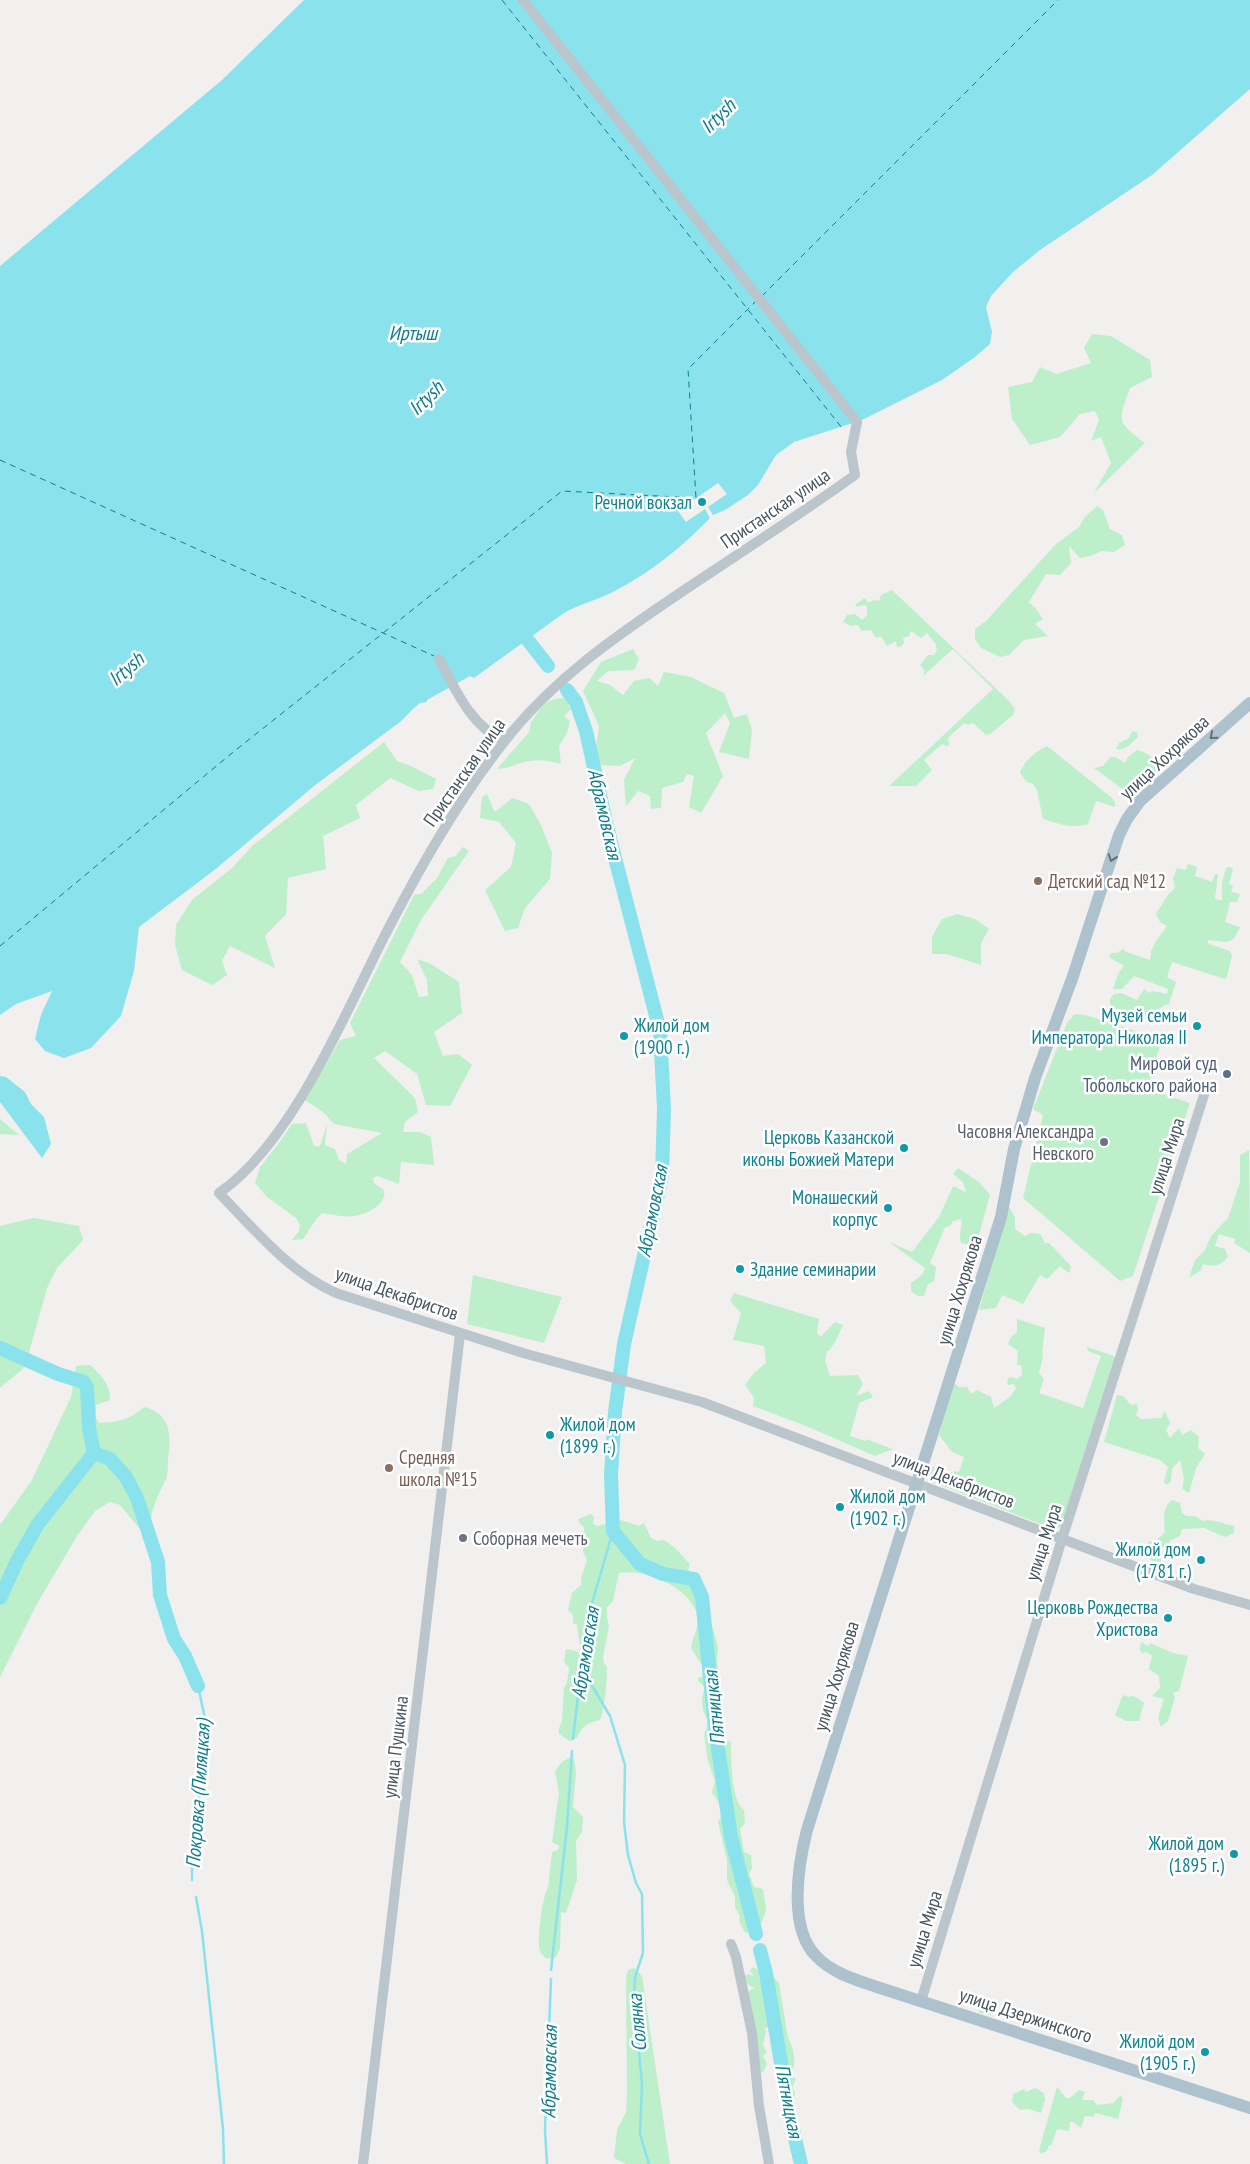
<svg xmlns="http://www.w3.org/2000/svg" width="1250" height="2164" font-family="'PT Sans Narrow',sans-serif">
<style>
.green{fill:#bdefcb}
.water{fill:#8ae2ed}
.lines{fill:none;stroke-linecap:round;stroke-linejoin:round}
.stream{stroke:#8ae2ed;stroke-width:2.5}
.river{stroke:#8ae2ed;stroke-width:14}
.ferry{stroke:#0c7f8c;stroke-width:1;stroke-dasharray:6 5;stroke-linecap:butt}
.minor{stroke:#bac5cc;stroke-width:10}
.major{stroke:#aec2ce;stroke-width:12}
.oneway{stroke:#617079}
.culture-dot{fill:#0f9aa8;stroke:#fff;stroke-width:2}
.education-dot{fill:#8d6e63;stroke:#fff;stroke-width:2}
.service-dot{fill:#5c6f8a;stroke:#fff;stroke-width:2}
.worship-dot{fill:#6b7280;stroke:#fff;stroke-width:2}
.labels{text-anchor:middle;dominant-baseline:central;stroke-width:5;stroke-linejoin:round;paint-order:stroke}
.culture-label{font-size:19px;fill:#0d838f;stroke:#fff;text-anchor:end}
.street-label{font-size:19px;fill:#47555d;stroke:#fff}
.education-label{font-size:19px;fill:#785e54;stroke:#fff;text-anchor:start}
.service-label{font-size:19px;fill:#4e5e75;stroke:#fff;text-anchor:end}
.worship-label{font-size:19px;fill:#5b616d;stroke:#fff;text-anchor:end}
.water-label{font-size:20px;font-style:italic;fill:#0c7f8c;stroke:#fff}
</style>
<rect width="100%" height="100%" fill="#f2efef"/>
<g class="green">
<path d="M1092,334L1111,336L1150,360L1152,377L1130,388C1118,422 1116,421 1145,443L1094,493L1111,463L1101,437L1091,441L1099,420L1095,411L1080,414L1060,437L1030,445L1012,419L1008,387L1032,382L1040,367L1056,374L1091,363L1084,348Z"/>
<path d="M1097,506L1103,510L1110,529L1122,535L1125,545L1114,552L1102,551L1090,556L1080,558L1069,546L1071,563L1060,575L1046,574L1029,602L1036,609L1043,619L1035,624L1048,636L1024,640L1009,655L1000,657L981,648L975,639V629L986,621L1056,544L1079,527L1085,517Z"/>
<path d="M892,590L1008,700L1015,709L1013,715L990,734L986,735L973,723L968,725L964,723L948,738L949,745L947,746L942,744L924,760L932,770L916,786H889L993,689L953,649L923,676L925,671L920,665L928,655H934L937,650L935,643L927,633L921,638L911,631L909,636L903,638L904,642L902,646L897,647L896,641L887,646L881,636L876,638L871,630L861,631L858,625L851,626L843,622L847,615L855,614L862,620L867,615V607L865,605L855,607L857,603L865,598L868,603L874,600L879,601L881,595Z"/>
<path d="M633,649L639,659L634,670L608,671L597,681L610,685L623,695L634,681L649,678L658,686L664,672L691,677L724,693L734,718L747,714L752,730L749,759L719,752L730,723L725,713L706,733L723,776L701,813L689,807L694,776L687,774L683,782L662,788L661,808L651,809L650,796L638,791L626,806L624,780L635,758L620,766L600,765L596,748L599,726L583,691L601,662Z"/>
<path d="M560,698L566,699L571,709L564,716L570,721L567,733L559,746L561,764C550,761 540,759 529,761C517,763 509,769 497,769L529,732L531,722L541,708L549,701Z"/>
<path d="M1132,731L1137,732L1138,737C1132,743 1125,751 1116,749L1119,743L1129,738Z"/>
<path d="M384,742L397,761L411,766L436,779L433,789L419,791L390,778L356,805L360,818L323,836L326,869L288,878L286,914L265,936L275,968L230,946L222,961L227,975L212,985L182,970L175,945L176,925L192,900L232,868L252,846Z"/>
<path d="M1047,746L1112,798L1115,802V807L1096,801L1088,824C1071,829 1059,824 1043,819L1037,790L1033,784L1027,782L1020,773C1024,761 1036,751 1047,746Z"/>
<path d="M1137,750C1154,755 1156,761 1159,776L1155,781H1150L1142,793L1137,795L1135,791L1129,794L1094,768L1103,766L1110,757H1115L1125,763L1128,757Z"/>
<path d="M487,794L495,812L512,798L529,804L541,825L552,853L550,879L525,908L518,928L505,931L485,890L511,867L516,843L499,822L480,818L482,797Z"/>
<path d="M463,847L469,851L421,920L400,962L412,975L419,997L428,996L427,980L417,959L429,963L459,982L462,1013L434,1032L443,1056L458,1054L472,1065L450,1106L426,1105L417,1074L385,1051L374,1058L415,1098L418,1112L405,1122L403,1132H420L431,1137L434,1165L401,1162L399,1184L378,1176L373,1178L374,1183L384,1190C387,1205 367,1214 354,1216C345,1218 332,1214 322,1213L317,1218L303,1239L292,1240L299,1231L300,1225L296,1218L267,1197L255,1183L260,1167L279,1143L292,1124L306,1123L314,1146H320L327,1124L325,1145L335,1149L339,1160L346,1164L347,1154L382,1133L334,1124L323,1112L305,1100L340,1040L356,1036L350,1023L414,895L421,894L437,878L448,858L456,856Z"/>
<path d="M1188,864L1197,867L1195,876L1212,882L1215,874H1218L1215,898L1218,900H1222V883L1226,868L1230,867L1233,869L1229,884L1233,886L1231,892L1240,894L1237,902H1230L1225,922L1240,927C1231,948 1226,941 1207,940L1209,944L1230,951L1232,956L1227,976L1225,979L1172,962L1167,977L1176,982L1169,1004L1163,1006L1148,1017L1110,1007V999L1114,994L1121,993L1137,1000L1144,989L1149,993L1153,991L1167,994L1168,989L1134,976L1122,989H1113L1119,972L1124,966L1109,957L1111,953H1117L1124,948V951L1150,960L1151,951L1156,941L1167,926L1160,922L1156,914L1167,896L1175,888L1173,878L1177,868L1186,870Z"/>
<path d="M957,914L975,919L989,929L981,943V965L947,954H932V937L942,919Z"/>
<path d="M1075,1014L1085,1015L1162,1039L1147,1089L1190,1103L1133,1276L1120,1281L1023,1198L1043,1115L1033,1109L1067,1023Z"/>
<path d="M0,1119L19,1135L0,1134Z"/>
<path d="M1249,1150L1250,1253L1234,1243L1235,1239L1219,1234L1215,1246L1225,1249L1228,1257C1220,1266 1215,1267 1203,1264L1201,1270L1189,1278L1195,1260L1205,1250L1211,1236L1228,1218L1240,1182V1155Z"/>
<path d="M958,1168L979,1182L990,1195L977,1242L970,1245L961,1243C958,1233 963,1227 961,1219L953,1221L950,1226L945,1227L930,1263L936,1267L934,1281L928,1284L924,1296H918L911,1291V1283L922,1275L925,1268L889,1242L912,1252L939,1217L953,1186L966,1192L963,1182L953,1174Z"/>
<path d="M1009,1207L1015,1217V1229L1025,1236L1031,1233L1040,1234L1045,1243H1049L1071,1266L1069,1273L1060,1266L1047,1279L1040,1275L1023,1304L1002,1295L996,1308L979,1310Z"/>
<path d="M34,1218L79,1226L83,1240L57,1268L47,1288L25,1367L0,1388V1226Z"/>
<path d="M473,1275L562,1297L544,1343L467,1324Z"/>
<path d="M734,1293L819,1319L817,1334L821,1336L835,1322L843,1325L835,1342L829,1351H827L825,1360L830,1376L858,1375L863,1384L856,1396L869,1391L873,1397L859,1403L850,1436L865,1441L866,1439L893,1449L875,1456L806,1426L753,1406L754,1398L745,1385L754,1373L766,1363L764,1346L733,1340L741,1313L730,1301Z"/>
<path d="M1017,1319L1045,1328L1042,1353L1043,1357L1039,1373L1044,1379L1039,1393L1083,1408L1101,1356L1088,1351L1087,1347L1114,1356L1116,1360L1062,1526L1056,1530L930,1481C923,1477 925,1472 927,1465L934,1467L935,1473L953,1482L954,1471L959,1472L964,1457L952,1452L939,1435L953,1382L959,1387H967L971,1394L977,1390L991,1397L994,1408L1010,1397L1016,1388L1014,1384L1008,1385L1007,1380L1010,1377L1017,1379L1022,1375L1021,1365H1017L1018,1351L1008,1344L1011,1337L1017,1332Z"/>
<path d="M90,1365C102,1376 110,1384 110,1400L96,1405V1418L99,1423C119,1422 129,1420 144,1407C172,1414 171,1436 168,1460C168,1466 168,1473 166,1479C160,1492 153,1504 151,1519C151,1527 153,1537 154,1546L120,1505L110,1502L96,1510L77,1536L38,1602L0,1677V1525L32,1480L71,1397L76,1366Z"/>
<path d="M1117,1395L1123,1396L1131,1405L1137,1404L1138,1410L1136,1415L1141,1419L1161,1418L1165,1411L1170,1423L1166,1430L1170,1438L1179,1428L1182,1435L1191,1430L1199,1437L1198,1448L1205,1454L1196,1468L1189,1493L1182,1489L1184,1479L1180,1460L1172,1469L1171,1481L1167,1485L1164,1482L1168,1467L1160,1460L1104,1442Z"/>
<path d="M1172,1500L1180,1503L1182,1513L1186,1516H1195L1203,1521C1213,1518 1223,1524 1234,1526V1533L1225,1537L1204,1528L1182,1529L1180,1536L1170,1541L1169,1546L1158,1548L1161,1561L1156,1563L1150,1559L1147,1543L1150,1541L1155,1542L1165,1532C1164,1520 1162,1508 1172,1500Z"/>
<path d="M591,1514L594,1517L593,1524L597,1526L621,1520L639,1526L644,1523L651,1538L658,1541L664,1540L674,1547L689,1563C690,1568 688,1569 688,1574C688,1577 692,1584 693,1587L698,1585L701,1587L718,1647L717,1661L719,1676H709L705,1679L716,1683C717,1691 713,1694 719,1702L717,1707L722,1740L731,1742C731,1757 731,1802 744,1810L745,1823L740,1829L744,1852L751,1855L752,1868L749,1874L754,1887L763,1889L766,1910L759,1930L745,1933L739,1921L740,1916L735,1908V1897L727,1880V1860L718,1822C726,1809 720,1804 712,1793L715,1781L708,1761L704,1735L709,1722C701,1709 700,1701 705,1687L698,1681V1678L704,1676L706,1671L691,1648C693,1636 700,1626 697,1614C689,1587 645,1568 619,1573L613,1601L607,1607V1617L609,1627L603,1657L604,1663L607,1667C607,1682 605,1707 600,1720C587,1723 582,1726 577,1738L570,1741L559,1734V1728L562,1721L564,1688L567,1683L569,1668L564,1662L566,1649L579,1652L580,1647L577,1625L573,1623V1615L568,1610L572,1593L582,1584L581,1578L587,1560L583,1552L584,1527L580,1524L578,1519Z"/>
<path d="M1141,1642L1149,1646L1150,1643L1173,1653L1188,1656L1179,1691L1173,1693L1175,1697L1168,1721L1161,1727L1158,1718L1164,1699L1152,1696L1160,1688L1159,1676L1149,1669L1152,1656L1147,1652L1142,1653L1140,1649Z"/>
<path d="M1123,1695L1128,1697L1134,1696L1144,1703L1139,1721H1126L1115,1715Z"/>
<path d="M569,1758L574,1759L576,1772L573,1807L583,1817L582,1832L576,1841L577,1880L566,1913L561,1912L560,1948L556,1957L547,1959C543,1956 540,1953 539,1947C538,1935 542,1897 548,1888L552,1852L558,1850L559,1846L552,1842L559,1793L555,1771L562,1762Z"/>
<path d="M753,1967L758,1970H767L779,1983L788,2038C795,2050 796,2062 792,2075L796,2079L792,2088L795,2092L790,2129L782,2100L769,2028H764L766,2031L763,2046L767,2052L763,2056L767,2064L763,2072L758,2071L748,1992L754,1988L747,1984L743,1977L748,1974L754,1976L750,1971Z"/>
<path d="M634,1968L642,1976L670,2164H626L614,2158L617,2130L626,2112L627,2091L626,1977L628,1970Z"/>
<path d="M984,2003L990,2007L991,2015L980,2013L978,2010L980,2004Z"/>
<path d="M1057,2087L1066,2098H1070L1079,2090L1085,2092L1082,2100H1093L1097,2105L1113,2103L1121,2095L1123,2099L1118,2119L1095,2113L1093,2117L1085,2116L1081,2128L1073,2122H1070L1069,2131L1057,2129L1051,2146L1049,2145L1047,2151L1041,2154L1039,2150Z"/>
<path d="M1035,2088L1044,2093L1045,2100L1041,2113L1028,2109L1020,2110L1012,2102L1013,2094L1024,2089L1026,2092Z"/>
</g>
<g class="water">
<path d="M304,0H1250V89L1152,175L1040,250L1013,272L991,296L986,307L992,332L990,344L975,357L942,380L862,420L794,442L776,455L758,485L748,495L725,510L713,515L708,507L727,494L718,483L678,511L686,522L705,509L710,518C682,547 650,573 613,592C597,600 580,604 564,613L474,678L470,676L427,700V702L420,703L413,709L400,722L314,786L217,868L139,927L134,971L121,1016L91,1048L64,1058L45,1051L35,1039L41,1015L52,991L16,1004L0,1015V266L222,80Z"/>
<path d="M0,1076L6,1077L25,1092L31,1104L44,1117L51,1144L42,1158L0,1102Z"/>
</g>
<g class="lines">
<g class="stream">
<path d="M579,1677L591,1684L610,1716L625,1765L624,1822L628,1855L636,1883L642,1894L643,1953L635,1977L634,1997L642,2085L640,2134L649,2164"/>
<path d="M573,1739L586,1624L613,1531"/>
<path d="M192,1880V1857L202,1774L206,1723L198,1686"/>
<path d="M196,1897L202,1931L223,2129L224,2164"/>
<path d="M551,1970L567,1827L572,1751"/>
<path d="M547,2164L545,2130L551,1979"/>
</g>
<g class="river">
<path d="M516,625L548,666"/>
<path d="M567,690L576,702L586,731L607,827L660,1031L664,1109L662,1176L624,1344L615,1412L611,1475L613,1531L640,1564L663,1574L694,1579L702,1597L715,1728L731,1837L756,1934"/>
<path d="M0,1348L58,1374L84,1382L87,1387L89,1428L94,1453L110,1459L126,1477L137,1498L158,1562L160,1595L174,1639L185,1656L198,1686"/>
<path d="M0,1598L18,1559L38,1524L94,1453"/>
<path d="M760,1950L766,1973L790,2117L801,2164"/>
</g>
<g class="ferry">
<path d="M502,0L842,428"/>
<path d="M762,296L1058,0"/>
<path d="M0,460L434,656"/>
<path d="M0,946L232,753L562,491L696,498L688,369L755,302"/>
</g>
<g class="minor">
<path d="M523,0L857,422L851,452L855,475C798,516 738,554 680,593C616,636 552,680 504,742C456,803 418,871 383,939C344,1016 291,1144 219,1193C254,1229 289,1272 336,1293L523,1353L702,1402L1194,1589L1250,1605"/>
<path d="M439,659C456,690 470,725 504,741"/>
<path d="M731,1944L736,1957L752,2033L759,2106L769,2164"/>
<path d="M921,2001L1062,1539L1204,1095"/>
<path d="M363,2164L460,1334"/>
</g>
<path class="major" d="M1250,703L1140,801L1127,819L1119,835L1072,979L1035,1078L1014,1149L1001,1217L807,1830C798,1865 788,1928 816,1956C831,1972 853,1979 874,1986L1250,2108"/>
</g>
<defs><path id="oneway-chevron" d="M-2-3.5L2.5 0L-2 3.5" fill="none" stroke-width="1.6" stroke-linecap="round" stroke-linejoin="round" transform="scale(1.25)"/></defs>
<g class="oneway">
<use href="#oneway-chevron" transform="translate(1213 736) rotate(139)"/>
<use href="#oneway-chevron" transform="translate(1112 858) rotate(109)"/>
</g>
<g class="culture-dot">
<circle cx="702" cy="502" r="5"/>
<circle cx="1197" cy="1026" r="5"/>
<circle cx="624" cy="1036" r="5"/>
<circle cx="904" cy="1148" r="5"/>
<circle cx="888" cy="1208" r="5"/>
<circle cx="740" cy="1269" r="5"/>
<circle cx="550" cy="1435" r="5"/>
<circle cx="840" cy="1507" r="5"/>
<circle cx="1201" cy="1560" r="5"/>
<circle cx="1168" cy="1618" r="5"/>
<circle cx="1234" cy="1854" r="5"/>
<circle cx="1205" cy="2052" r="5"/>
</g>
<g class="education-dot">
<circle cx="1038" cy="881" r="5"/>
<circle cx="389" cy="1468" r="5"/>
</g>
<circle class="service-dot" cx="1227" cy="1074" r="5"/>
<g class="worship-dot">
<circle cx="1104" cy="1142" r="5"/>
<circle cx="463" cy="1538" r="5"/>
</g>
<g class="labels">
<g class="culture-label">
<text x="692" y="502">Речной вокзал</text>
<text x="1187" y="1015">Музей семьи<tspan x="1187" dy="22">Императора Николая II</tspan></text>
<text x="634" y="1025" text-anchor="start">Жилой дом<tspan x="634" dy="22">(1900 г.)</tspan></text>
<text x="894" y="1137">Церковь Казанской<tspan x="894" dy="22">иконы Божией Матери</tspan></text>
<text x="878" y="1197">Монашеский<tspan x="878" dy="22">корпус</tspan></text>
<text x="750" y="1269" text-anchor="start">Здание семинарии</text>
<text x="560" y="1424" text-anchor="start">Жилой дом<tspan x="560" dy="22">(1899 г.)</tspan></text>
<text x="850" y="1496" text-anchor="start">Жилой дом<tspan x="850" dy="22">(1902 г.)</tspan></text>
<text x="1191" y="1549">Жилой дом<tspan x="1191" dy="22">(1781 г.)</tspan></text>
<text x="1158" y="1607">Церковь Рождества<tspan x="1158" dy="22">Христова</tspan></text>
<text x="1224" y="1843">Жилой дом<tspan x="1224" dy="22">(1895 г.)</tspan></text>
<text x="1195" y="2041">Жилой дом<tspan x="1195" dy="22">(1905 г.)</tspan></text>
</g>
<g class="street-label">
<text transform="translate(775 508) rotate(-34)">Пристанская улица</text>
<text transform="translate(1164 757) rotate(-43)">улица Хохрякова</text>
<text transform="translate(464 772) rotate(-55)">Пристанская улица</text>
<text transform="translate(1166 1156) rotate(-72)">улица Мира</text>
<text transform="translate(959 1290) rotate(-73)">улица Хохрякова</text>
<text transform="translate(397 1293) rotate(19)">улица Декабристов</text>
<text transform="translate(954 1479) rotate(21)">улица Декабристов</text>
<text transform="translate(1043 1542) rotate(-72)">улица Мира</text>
<text transform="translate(836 1676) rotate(-73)">улица Хохрякова</text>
<text transform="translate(395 1747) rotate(-83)">улица Пушкина</text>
<text transform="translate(924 1929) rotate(-73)">улица Мира</text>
<text transform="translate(1026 2015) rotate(18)">улица Дзержинского</text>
</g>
<g class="education-label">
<text x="1048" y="881">Детский сад №12</text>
<text x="399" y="1457">Средняя<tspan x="399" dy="22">школа №15</tspan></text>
</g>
<g class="service-label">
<text x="1217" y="1063">Мировой суд<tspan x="1217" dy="22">Тобольского района</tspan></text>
</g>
<g class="worship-label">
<text x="1094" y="1131">Часовня Александра<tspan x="1094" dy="22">Невского</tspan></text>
<text x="473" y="1538" text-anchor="start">Соборная мечеть</text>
</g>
<g class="water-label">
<text transform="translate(718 116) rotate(-44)">Irtysh</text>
<text x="413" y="333">Иртыш</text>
<text transform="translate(426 398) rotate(-44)">Irtysh</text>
<text transform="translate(126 669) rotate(-41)">Irtysh</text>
<text transform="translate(605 814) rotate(77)">Абрамовская</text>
<text transform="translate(652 1211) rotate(-79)">Абрамовская</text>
<text transform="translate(585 1653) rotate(-81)">Абрамовская</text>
<text transform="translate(714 1708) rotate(-96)">Пятницкая</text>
<text transform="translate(198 1794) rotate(-86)">Покровка (Пиляцкая)</text>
<text transform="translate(637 2023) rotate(-95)">Солянка</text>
<text transform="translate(549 2072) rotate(-89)">Абрамовская</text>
<text transform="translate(789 2101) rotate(79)">Пятницкая</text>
</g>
</g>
</svg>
